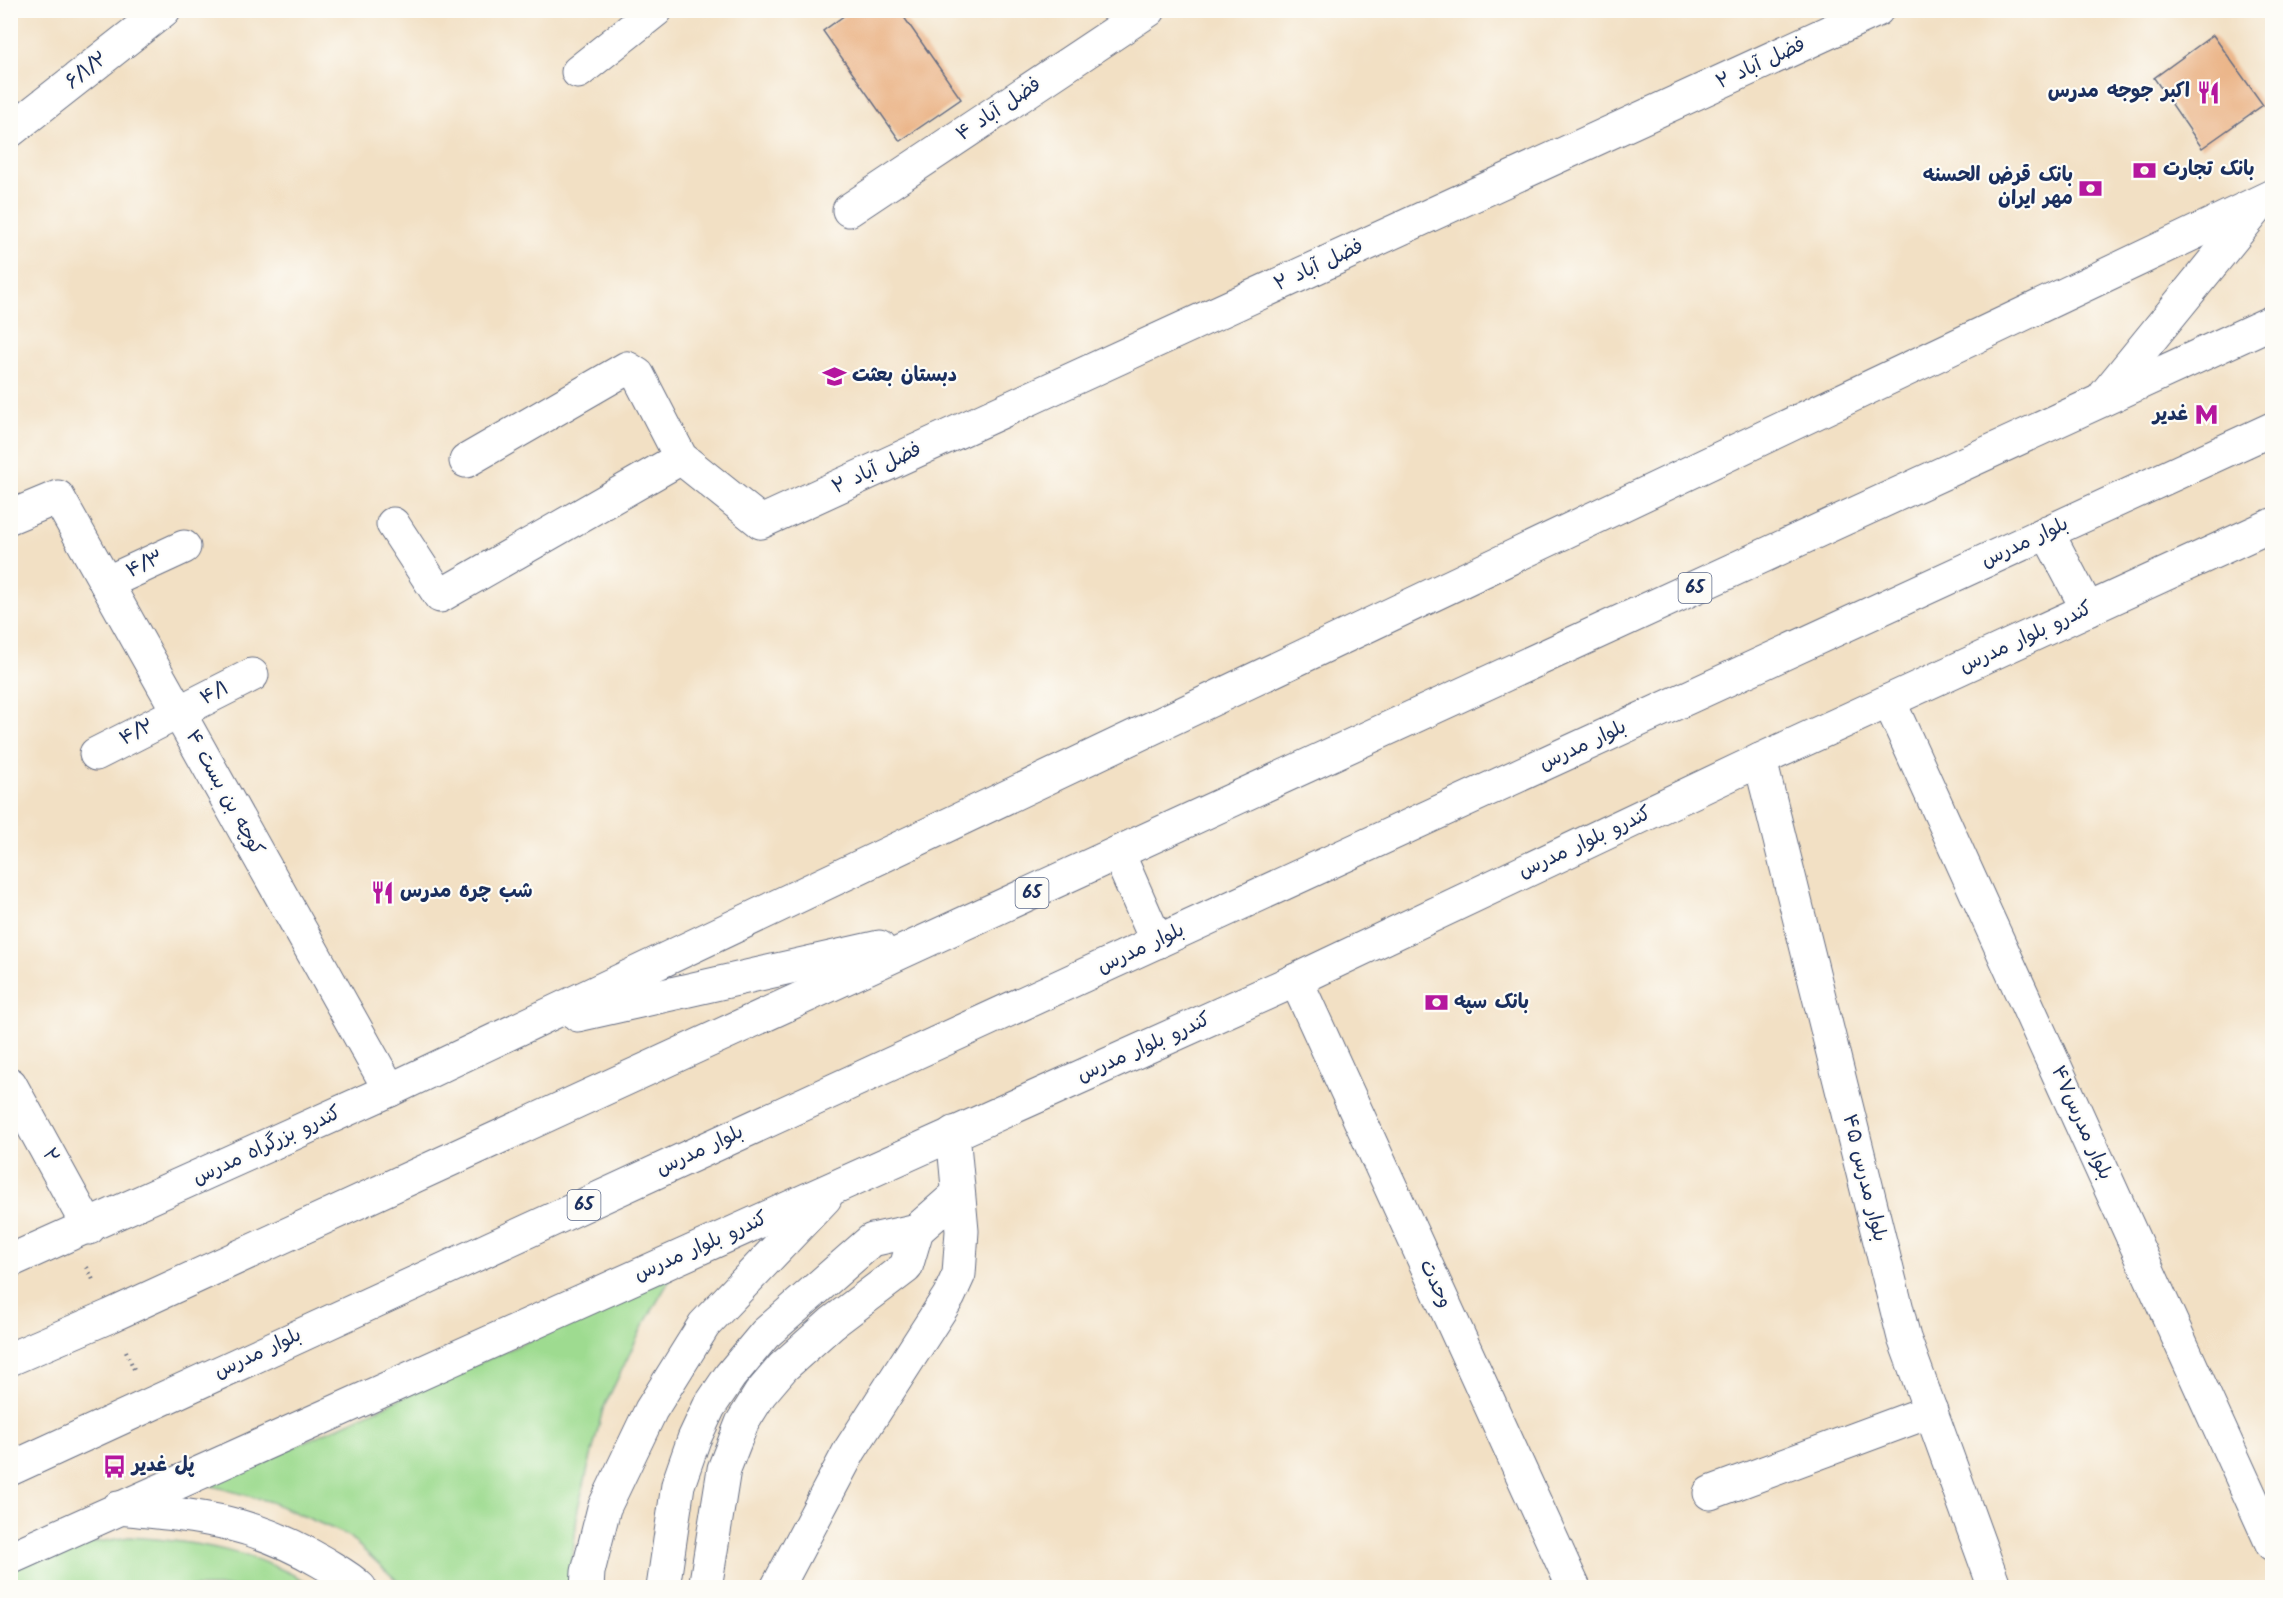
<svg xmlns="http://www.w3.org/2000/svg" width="2283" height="1598" font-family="Kalam,'Playpen Sans Arabic',sans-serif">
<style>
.green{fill:#9edb90;stroke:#5c8577;stroke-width:1.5}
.building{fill:#ebb68a}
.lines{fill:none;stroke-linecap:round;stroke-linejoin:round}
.minor-casing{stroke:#666d82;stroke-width:35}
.major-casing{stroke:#666d82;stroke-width:35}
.highway-casing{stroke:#666d82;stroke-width:35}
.path{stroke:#666d82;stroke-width:4;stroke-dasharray:1.5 4.5;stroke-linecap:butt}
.minor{stroke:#fff;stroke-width:33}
.major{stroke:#fff;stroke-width:33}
.highway{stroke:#fff;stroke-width:33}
.labels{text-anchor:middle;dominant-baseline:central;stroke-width:4.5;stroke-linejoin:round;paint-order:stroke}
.shield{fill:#fdfcf7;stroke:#5f6c8c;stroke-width:1.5}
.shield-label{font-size:18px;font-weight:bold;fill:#1b2f5e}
.street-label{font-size:20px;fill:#1b2f5e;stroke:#fdfcf7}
.poi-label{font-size:20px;font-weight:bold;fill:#1b2f5e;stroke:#fdfcf7;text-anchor:start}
</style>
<rect width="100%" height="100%" fill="#fdfcf7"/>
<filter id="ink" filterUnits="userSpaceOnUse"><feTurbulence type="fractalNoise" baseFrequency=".0167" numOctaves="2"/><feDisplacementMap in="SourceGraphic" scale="12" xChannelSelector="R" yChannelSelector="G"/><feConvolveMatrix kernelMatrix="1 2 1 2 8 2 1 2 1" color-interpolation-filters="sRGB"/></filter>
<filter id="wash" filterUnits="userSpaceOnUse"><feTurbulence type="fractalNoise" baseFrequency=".008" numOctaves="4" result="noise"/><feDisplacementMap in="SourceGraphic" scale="24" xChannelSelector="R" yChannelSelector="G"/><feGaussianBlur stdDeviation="1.35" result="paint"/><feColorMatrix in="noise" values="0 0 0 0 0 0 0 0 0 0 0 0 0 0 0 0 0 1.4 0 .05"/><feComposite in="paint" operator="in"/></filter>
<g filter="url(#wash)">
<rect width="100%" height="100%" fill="#f2e0c4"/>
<g class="green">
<path d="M672,1276L644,1324L603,1409L578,1508L569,1587H404L347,1535L271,1502L209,1485Z"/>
<path d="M129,1537C197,1541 258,1552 316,1587H11L10,1565L61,1548Z"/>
</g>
<g id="blocks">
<g class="building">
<path d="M852,10H899L961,99L900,141L823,31Z"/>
<path d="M2213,35L2263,105L2202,148L2154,78Z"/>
</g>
</g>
</g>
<g filter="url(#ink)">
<use href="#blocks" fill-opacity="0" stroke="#666d82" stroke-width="1.5"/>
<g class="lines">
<defs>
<g id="minor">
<path d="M578,72L656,10"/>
<path d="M10,131L164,10"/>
<path d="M849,210L1149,10"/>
<path d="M466,461L627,368L638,375L681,458L761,522L1877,10"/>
<path d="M10,517L58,497L390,1090"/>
<path d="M393,524L440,596L681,458"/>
<path d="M106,583L184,547"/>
<path d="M1889,701L2272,1544"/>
<path d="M96,754L252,675"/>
<path d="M1760,760L1904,1338L1995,1588"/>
<path d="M1296,980L1574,1588"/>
<path d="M10,1084L89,1228"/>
<path d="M1710,1493L1931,1411"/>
<path d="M663,1588L678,1485L694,1439L709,1407L730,1376L765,1334L872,1240L917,1230L958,1194"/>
<path d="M705,1588L724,1469L742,1423L760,1394L783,1367L832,1323L906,1267L917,1230"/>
<path d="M777,1588L850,1450L949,1296L959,1274L962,1231L953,1133"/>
</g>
<g id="major">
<path d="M2105,395L2258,207"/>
<path d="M2047,532L2088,610"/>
<path d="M1118,853L1157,942"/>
<path d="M578,1015L879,947"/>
<path d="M10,1261L390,1090L2272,196"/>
<path d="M10,1359L110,1316L2272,322"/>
<path d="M10,1469L2272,429"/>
<path d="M10,1558L1296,980L1760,760L2272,525"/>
<path d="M587,1588L588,1572L604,1508L651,1410L704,1325L825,1198"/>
</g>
<path id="highway" d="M118,1508C198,1516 251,1520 322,1562C335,1570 349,1577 360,1588"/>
</defs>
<use href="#minor" class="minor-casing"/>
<use href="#major" class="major-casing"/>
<use href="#highway" class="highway-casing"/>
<g class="path">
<path d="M87,1267L94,1282"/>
<path d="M126,1351L134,1369"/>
</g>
<use href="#minor" class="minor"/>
<use href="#major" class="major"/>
<use href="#highway" class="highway"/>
</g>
</g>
<defs>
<symbol id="restaurant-bare" viewBox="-9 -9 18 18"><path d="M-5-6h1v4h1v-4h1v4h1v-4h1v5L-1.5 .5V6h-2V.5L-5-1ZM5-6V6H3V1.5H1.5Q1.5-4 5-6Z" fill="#b5179e" stroke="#fdfcf7" stroke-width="2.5" paint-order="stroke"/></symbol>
<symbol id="bank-bare" viewBox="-9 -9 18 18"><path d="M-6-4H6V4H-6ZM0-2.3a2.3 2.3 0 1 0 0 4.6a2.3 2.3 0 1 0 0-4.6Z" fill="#b5179e" stroke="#fdfcf7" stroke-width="2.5" paint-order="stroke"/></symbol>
<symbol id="school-bare" viewBox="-9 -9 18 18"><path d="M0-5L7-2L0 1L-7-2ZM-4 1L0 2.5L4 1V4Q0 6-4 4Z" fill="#b5179e" stroke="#fdfcf7" stroke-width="2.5" paint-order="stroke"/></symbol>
<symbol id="metro-bare" viewBox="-9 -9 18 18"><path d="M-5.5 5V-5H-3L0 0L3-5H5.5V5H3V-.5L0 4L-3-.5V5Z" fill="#b5179e" stroke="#fdfcf7" stroke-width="2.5" paint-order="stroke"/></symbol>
<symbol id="bus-bare" viewBox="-9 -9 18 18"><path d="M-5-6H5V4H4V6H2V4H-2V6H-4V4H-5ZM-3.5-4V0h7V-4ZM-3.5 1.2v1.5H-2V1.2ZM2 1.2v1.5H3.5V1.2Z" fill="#b5179e" stroke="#fdfcf7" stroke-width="2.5" paint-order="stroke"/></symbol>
</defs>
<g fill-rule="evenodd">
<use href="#restaurant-bare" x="2192" y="76" width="33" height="33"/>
<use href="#bank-bare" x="2128" y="154" width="33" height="33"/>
<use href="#bank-bare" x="2074" y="172" width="33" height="33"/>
<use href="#school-bare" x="818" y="360" width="33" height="33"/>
<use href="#metro-bare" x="2190" y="398" width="33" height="33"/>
<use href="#restaurant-bare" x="366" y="876" width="33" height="33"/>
<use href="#bank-bare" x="1420" y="986" width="33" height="33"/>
<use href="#bus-bare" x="98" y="1450" width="33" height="33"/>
</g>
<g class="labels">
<g class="shield">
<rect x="1678.5" y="573" width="33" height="30" rx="4.5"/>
<rect x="1015.5" y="878" width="33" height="30" rx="4.5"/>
<rect x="567.5" y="1190" width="33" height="30" rx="4.5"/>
</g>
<g class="shield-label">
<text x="1695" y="588">65</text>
<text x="1032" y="893">65</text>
<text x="584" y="1205">65</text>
</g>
<g class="street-label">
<text transform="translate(1761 64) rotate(-25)">فضل آباد ۲</text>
<text transform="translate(87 71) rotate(-38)">۶/۱/۲</text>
<text transform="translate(999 110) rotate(-34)">فضل آباد ۴</text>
<text transform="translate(1319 266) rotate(-25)">فضل آباد ۲</text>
<text transform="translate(877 469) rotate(-25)">فضل آباد ۲</text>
<text transform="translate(2025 543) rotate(-25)">بلوار مدرس</text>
<text transform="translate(145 565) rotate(-25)">۴/۳</text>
<text transform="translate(2026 638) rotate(-25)">کندرو بلوار مدرس</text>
<text transform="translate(215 694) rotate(-27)">۴/۱</text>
<text transform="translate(137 733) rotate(-27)">۴/۲</text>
<text transform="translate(1583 746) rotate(-25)">بلوار مدرس</text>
<text transform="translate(224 793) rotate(61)">کوچه بن بست ۴</text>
<text transform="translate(1585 843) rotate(-25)">کندرو بلوار مدرس</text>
<text transform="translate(1141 949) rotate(-25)">بلوار مدرس</text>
<text transform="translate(1144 1048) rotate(-24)">کندرو بلوار مدرس</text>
<text transform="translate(2081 1123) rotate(66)">بلوار مدرس۴۷</text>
<text transform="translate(267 1146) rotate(-25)">کندرو بزرگراه مدرس</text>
<text transform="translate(700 1151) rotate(-25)">بلوار مدرس</text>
<text transform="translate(50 1156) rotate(61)">۲</text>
<text transform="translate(1864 1178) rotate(76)">۴۵ بلوار مدرس</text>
<text transform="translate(701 1247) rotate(-24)">کندرو بلوار مدرس</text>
<text transform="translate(1435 1284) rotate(65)">وحدت</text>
<text transform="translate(258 1354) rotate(-25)">بلوار مدرس</text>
</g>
<g class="poi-label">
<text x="2190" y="92" text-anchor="end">اکبر جوجه مدرس</text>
<text x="2163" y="170">بانک تجارت</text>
<text x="2073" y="176" text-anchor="end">بانک قرض الحسنه<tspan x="2073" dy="23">مهر ایران</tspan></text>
<text x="852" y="376">دبستان بعثت</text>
<text x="2188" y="415" text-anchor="end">غدیر</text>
<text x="400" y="892">شب چره مدرس</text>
<text x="1454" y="1003">بانک سپه</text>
<text x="132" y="1466">پل غدیر</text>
</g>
</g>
<rect width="2283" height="1598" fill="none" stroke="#fdfcf7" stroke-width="36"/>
</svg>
